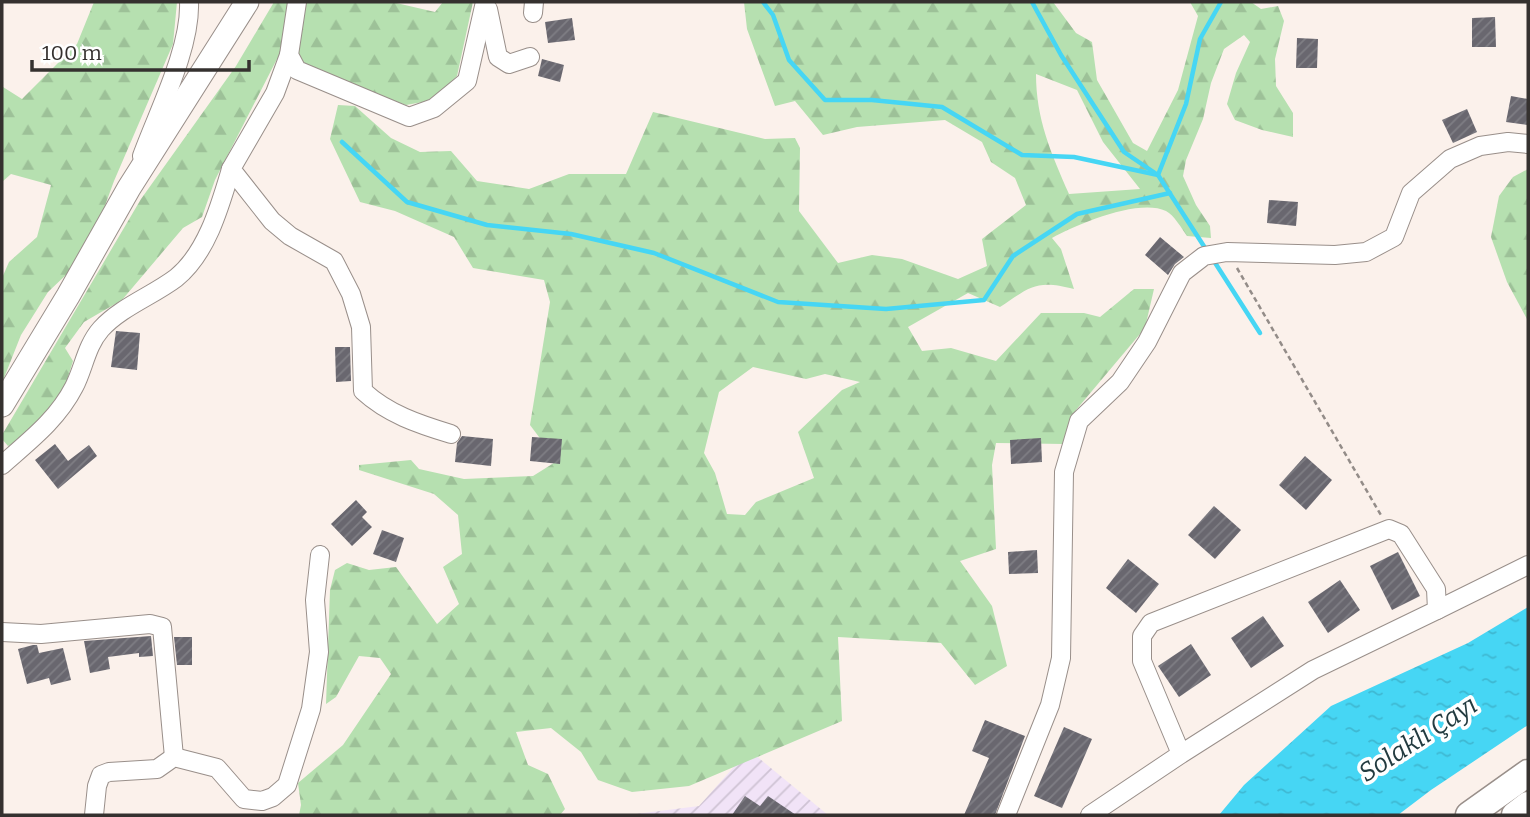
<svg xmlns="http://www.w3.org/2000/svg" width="1530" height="817" font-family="Bitter,serif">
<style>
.industrial{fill:url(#industrial-furrows)}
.forest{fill:url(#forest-firs);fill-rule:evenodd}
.water{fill:url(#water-ripples)}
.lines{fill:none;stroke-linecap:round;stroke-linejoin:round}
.stream{stroke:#46d6f4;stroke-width:4.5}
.building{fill:url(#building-hatch)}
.minor-casing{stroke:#998f8a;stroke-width:20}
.major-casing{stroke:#998f8a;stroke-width:25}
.highway-casing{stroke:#998f8a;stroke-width:29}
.path{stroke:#938c88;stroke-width:2.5;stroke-dasharray:5 3.5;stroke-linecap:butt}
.minor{stroke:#fff;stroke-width:18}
.major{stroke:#fff;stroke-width:23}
.highway{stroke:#fff;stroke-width:26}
.labels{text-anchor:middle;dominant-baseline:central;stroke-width:7;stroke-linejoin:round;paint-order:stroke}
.water-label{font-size:26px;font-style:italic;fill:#233b40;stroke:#fff}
</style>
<defs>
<pattern id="industrial-furrows" width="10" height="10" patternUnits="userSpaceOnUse" patternTransform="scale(1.75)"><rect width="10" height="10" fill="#f1e3f7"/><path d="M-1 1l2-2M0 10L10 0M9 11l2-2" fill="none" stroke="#cfc3d4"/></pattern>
<pattern id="forest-firs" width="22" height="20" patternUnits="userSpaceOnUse" patternTransform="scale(1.75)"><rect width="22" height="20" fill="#b6e0b0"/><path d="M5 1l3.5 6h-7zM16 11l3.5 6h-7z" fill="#9dc198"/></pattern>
<pattern id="water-ripples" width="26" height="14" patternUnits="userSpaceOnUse" patternTransform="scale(1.75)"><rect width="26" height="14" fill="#46d6f4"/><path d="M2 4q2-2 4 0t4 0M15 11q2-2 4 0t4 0" fill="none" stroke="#3eb8d2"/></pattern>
<pattern id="building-hatch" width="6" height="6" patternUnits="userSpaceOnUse" patternTransform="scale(1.75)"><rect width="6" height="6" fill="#69676f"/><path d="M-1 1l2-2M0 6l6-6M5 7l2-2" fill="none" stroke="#7f7e84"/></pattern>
</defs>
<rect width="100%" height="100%" fill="#fbf1eb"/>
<path class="industrial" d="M749,750L828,815H628L699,806Z"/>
<g class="forest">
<path d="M94,2H177L173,44L114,181L87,255L48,292L21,335L2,383V278L9,262L37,237L51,185L11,174L2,182V83L3,87L22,99L77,44Z"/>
<path d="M274,2H392L435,12L443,2H473L457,76L434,100L406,105L363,90L308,65L277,59L215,180L202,217L183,228L122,300L84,322L65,348L73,361L64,390L23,439L8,446L2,439V435L141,199L236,66Z"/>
<path d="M744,2H1053L1076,33L1092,42L1097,80L1133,143L1147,151L1178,90L1198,16L1190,2H1251L1261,9L1278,6L1284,21L1275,59L1276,86L1293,113V137L1262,130L1235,120L1227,104L1236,73L1250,42L1244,35L1224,49L1211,83L1203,119L1186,160L1183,176L1196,205L1210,226L1211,238L1187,236C1182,229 1174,215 1166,211C1139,198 1077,224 1052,238L1061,249L1074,289C1036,279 1030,287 1000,307L968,293L908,327L922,351L951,348L996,361L1041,313H1084L1100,317L1134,289H1154L1145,328L1076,410L1063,444L996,443L992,465L996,549L960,561L992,606L1007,666L975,685L941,643L838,637L842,721L689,786L632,792L598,780L581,752L551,728L516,732L528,765L548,774L565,809L560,815H299L301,805L298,783L343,745L391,674L380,658L359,656L336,697L326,704L330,590L335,570L347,563L369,570L396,567L437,624L459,604L443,567L462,554L458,515L434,494L359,470V465L411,460L419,469L464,479L533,476L557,461L530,425L550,302L544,280L473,268L454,237L395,211L360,202L330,139L338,105L355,106L391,138L420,152L451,151L477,181L529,189L569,174H626L653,112L765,139L795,138L800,148L799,211L838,263L872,255L902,259L958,279L987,266L982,239L1026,205L1015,178L991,162L982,142L945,120L857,127L823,135L795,101L775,106L747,29ZM1036,74L1077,90L1103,142L1140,189L1069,194C1051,153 1036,119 1036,74ZM753,367L806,379L825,374L860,382L842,390L798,432L814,478L756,502L745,515L727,514L715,473L704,453L719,392Z"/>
<path d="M1528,169V321L1507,282L1491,237L1499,196L1513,177Z"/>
</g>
<path class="water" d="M1528,607V725L1431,790L1398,815H1219L1244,785L1331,706L1468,643Z"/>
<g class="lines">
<g class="stream">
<path d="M763,2L773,15L789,60L825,100H872L942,107L1022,155L1074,157L1158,175"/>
<path d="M1032,2L1061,55L1124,152L1155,173"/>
<path d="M342,142L407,202L487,225L571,234L654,253L778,302L886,309L984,300L1013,256L1077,214L1170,193"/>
<path d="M1207,251L1158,175L1186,104L1200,39L1221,2"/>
<path d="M1212,258L1260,333"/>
</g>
</g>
<g class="building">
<path d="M1495,17L1496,47H1472V18Z"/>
<path d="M572,18L575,40L548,43L545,22Z"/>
<path d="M1297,38L1318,39L1317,68H1296Z"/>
<path d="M542,59L564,65L560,82L538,76Z"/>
<path d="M1511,96L1528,99V125L1506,122Z"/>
<path d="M1467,109L1477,132L1453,143L1442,120Z"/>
<path d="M1269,200L1298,202L1296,226L1267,223Z"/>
<path d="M1160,237L1184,257L1175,264L1168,275L1145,255Z"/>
<path d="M116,331L140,333L137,370L111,367Z"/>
<path d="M335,347H350L351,381L336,382Z"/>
<path d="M462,436L493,439L491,466L455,462L457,443Z"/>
<path d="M532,437L562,439L560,464L530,461Z"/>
<path d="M1041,438L1042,462L1011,464L1010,440Z"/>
<path d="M55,444L68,461L89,445L97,456L58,489L35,460Z"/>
<path d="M1305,456L1332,480L1306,510L1279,485Z"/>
<path d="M356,500L367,512L362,517L372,527L352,546L331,524Z"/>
<path d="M1214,506L1241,530L1215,559L1188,535Z"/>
<path d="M382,530L404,538L396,562L373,554Z"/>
<path d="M1037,550L1038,573L1009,574L1008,552Z"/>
<path d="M1398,552L1420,596L1392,610L1370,566Z"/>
<path d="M1128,559L1159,584L1136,613L1106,588Z"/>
<path d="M1340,580L1360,610L1328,633L1308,602Z"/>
<path d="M1263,616L1284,646L1251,668L1231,638Z"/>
<path d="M151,636L153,656L139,657V653L108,657L110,669L90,673L84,641Z"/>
<path d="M174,637H192V665H177Z"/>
<path d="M1191,644L1211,675L1179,697L1158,666Z"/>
<path d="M33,645H37L39,653L63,648L71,680L51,685L49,678L27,684L18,649Z"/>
<path d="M985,720L1025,736L995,815H964L989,758L972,751Z"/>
<path d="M1064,727L1092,739L1062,808L1034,796Z"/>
<path d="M745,796L760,806L768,796L796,815H732Z"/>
</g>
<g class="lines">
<defs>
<g id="minor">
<path d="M297,2L289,55L297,70L409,117L434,108L467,81L485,2"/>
<path d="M488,9L498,57L509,64L530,57"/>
<path d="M533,13L534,2"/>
<path d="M289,55L275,93L231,169L272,221L290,236L334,261L351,294L361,327L363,391C388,414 418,424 451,434"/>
<path d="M142,156C158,112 191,48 189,2"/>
<path d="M2,465C29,441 57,420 74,387C84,368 86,346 101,329C121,307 152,296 176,278C207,253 220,206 231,169"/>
<path d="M1437,610L1528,565"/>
<path d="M2,632L41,634L150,624L162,627L174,757"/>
<path d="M94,815L97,786L101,775L109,772L157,769L174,757L217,768L244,799L262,801L273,797L287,785L311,709L319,652L315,600L320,555"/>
<path d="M1006,815L1050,705L1061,658L1064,472L1079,421L1120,382L1147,342L1182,273L1204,256L1227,252L1335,255L1366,252L1394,237L1411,193L1450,159L1480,146L1508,142L1528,144"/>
<path d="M1090,815L1181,754L1313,670L1437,610L1436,589L1401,534L1389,529L1151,623L1142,636V661L1181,754"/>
</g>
<path id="major" d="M2,405L68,296L129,188L247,2"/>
<g id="highway">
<path d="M1469,815L1528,773"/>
<path d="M1515,815L1528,805"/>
</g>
</defs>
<use href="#minor" class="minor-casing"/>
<use href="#major" class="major-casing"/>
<use href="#highway" class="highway-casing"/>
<path class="path" d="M1237,268L1382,517"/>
<use href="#minor" class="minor"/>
<use href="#major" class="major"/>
<use href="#highway" class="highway"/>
</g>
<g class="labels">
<g class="water-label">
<text transform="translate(1418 739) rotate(-33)">Solaklı Çayı</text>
</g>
</g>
<rect width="1530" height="817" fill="none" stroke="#35312f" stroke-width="7"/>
<path d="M32 60v10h217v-10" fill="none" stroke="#35312f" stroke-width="3.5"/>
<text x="42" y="60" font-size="21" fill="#35312f" stroke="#ffffff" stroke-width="5" paint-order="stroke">100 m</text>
</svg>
